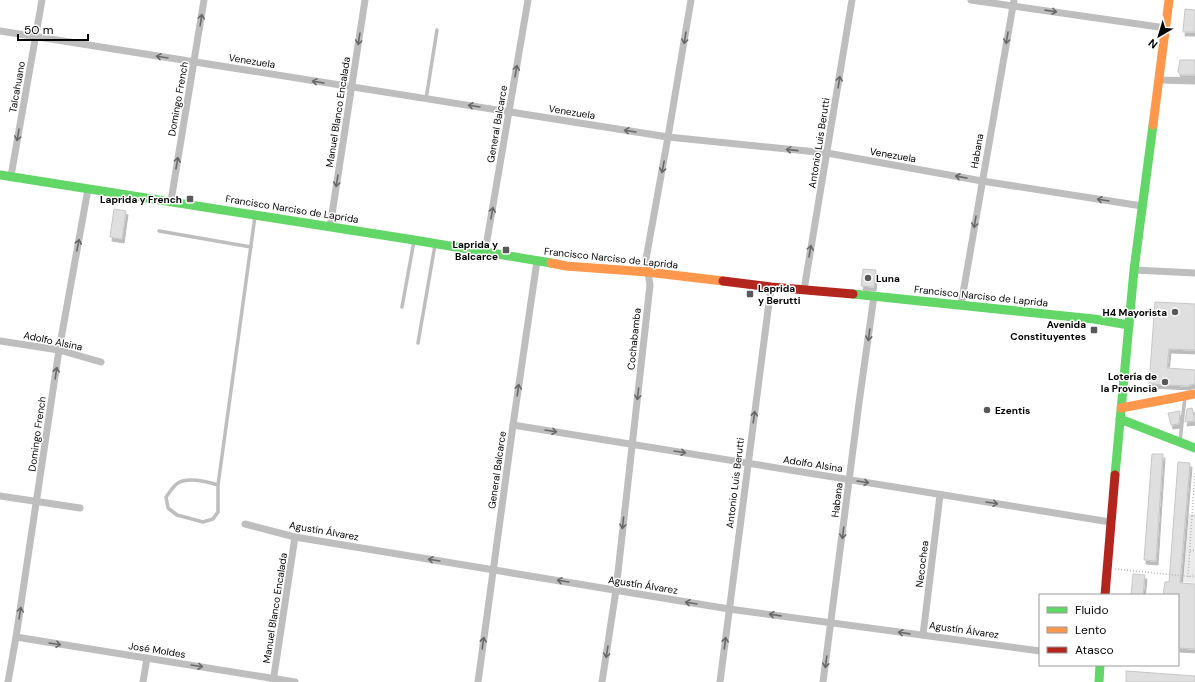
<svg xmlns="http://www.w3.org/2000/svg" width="1195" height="682" font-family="'DM Sans',sans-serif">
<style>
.green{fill:#ececec}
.building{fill:#dfdfdf;stroke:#c7c7c7;filter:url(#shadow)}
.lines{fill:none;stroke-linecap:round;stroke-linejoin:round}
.path{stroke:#b9b9b9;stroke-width:1.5;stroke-dasharray:1 2;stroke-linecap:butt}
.lane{stroke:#bebebe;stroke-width:3.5}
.street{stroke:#bebebe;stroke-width:7}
.fast{stroke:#63d668;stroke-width:9}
.slow{stroke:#ff974d;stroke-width:9}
.jam{stroke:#b3261e;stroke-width:9}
.oneway{stroke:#686868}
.poi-dot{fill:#595959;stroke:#fff;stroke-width:1.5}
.labels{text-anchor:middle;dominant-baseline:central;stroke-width:3;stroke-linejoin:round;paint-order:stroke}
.street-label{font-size:10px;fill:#000;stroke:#fff}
.poi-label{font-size:10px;font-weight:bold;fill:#000;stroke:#fff;text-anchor:end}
</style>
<defs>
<filter id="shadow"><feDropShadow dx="2" dy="4" stdDeviation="0" flood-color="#0004"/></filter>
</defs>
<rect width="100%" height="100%" fill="#fff"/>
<path class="green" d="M1188,514H1195V583L1182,582Z"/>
<g class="building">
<path d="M1185,9L1195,10V32H1183Z"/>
<path d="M1180,60H1195V75H1181L1178,72Z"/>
<path d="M114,209L126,211L122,239L110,237Z"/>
<path d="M863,269L876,270L874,287L861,286Z"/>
<path d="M1155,302L1195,304V350L1169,349L1167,368L1195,370V384L1189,385V386L1149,384Z"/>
<path d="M1192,408L1195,421L1185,422L1187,409Z"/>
<path d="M1180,411L1179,424L1171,425L1168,413Z"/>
<path d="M1152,454H1163L1156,561L1144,560Z"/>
<path d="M1178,462L1190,463L1180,583L1195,584V649L1178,648V595H1163L1165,582H1169Z"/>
<path d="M1133,574L1145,575L1143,595H1131Z"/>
<path d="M1126,671L1195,676V682H1126Z"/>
</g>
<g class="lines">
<g class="path">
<path d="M1192,516L1195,473"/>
<path d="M1195,516H1192L1188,577L1195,574"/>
<path d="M1190,551L1195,550"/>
<path d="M1115,569L1195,577"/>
</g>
<g class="lane">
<path d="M426,99L437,30"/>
<path d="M159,231L251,247"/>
<path d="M402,307L414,241"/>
<path d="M418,343L435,245"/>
<path d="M1180,441L1185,397"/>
<path d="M218,485C208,482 188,477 178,483C173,486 170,492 166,497L168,508L177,515L203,522L213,519L218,512V485L255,216"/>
</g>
<g class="street">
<path d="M971,0L1166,28"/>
<path d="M0,31L668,137L827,153L982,181L1142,206"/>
<path d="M1159,80L1195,81"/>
<path d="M11,176L42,0"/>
<path d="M171,201L204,0"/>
<path d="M330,227L365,0"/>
<path d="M485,252L528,0"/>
<path d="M1134,270L1195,273"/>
<path d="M804,290L852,0"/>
<path d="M961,305L1014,0"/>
<path d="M0,341L59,350L101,362"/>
<path d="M513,425L1110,522"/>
<path d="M0,496L80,508"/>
<path d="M245,524L295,537L729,609L1040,651"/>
<path d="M923,635L940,495"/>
<path d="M16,637L295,682"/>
<path d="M8,682L16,637L59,350L88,189"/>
<path d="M143,682L147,658"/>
<path d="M273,682L295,537"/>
<path d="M478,682L513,425L537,261"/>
<path d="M602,682L616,590L650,285L646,259L668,137L691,0"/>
<path d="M720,682L771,287"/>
<path d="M823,682L859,403L874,296"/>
</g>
<g class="fast">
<path d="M0,175L414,240L551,263"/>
<path d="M853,294L1094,319L1129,325"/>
<path d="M1120,419L1195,448"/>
<path d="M1115,475L1134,270L1153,125"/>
<path d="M1099,682L1100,665"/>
</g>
<g class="slow">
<path d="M1153,125L1169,0"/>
<path d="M551,263L566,266L647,272L723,281"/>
<path d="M1121,408L1195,394"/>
</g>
<g class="jam">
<path d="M723,281L771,287L853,294"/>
<path d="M1105,595L1115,475"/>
</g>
</g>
<defs><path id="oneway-shaft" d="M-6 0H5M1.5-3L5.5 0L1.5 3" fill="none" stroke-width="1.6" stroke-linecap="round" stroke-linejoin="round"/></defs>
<g class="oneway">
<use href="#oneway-shaft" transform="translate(1051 11) rotate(8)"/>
<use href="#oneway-shaft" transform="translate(201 20) rotate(-81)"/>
<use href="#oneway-shaft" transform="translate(685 38) rotate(99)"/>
<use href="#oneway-shaft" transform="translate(1007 38) rotate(100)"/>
<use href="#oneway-shaft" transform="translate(359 39) rotate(99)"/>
<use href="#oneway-shaft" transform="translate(162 57) rotate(-171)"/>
<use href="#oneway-shaft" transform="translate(516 71) rotate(-80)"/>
<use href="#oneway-shaft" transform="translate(318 82) rotate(-171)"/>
<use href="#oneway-shaft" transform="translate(839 82) rotate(-81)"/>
<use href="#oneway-shaft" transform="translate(474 106) rotate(-171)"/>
<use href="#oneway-shaft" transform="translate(630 131) rotate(-171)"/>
<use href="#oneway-shaft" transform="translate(18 135) rotate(100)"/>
<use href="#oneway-shaft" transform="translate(792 150) rotate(-174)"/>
<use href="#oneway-shaft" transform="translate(177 163) rotate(-80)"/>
<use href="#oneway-shaft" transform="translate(663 167) rotate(101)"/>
<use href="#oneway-shaft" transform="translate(961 177) rotate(-170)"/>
<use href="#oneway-shaft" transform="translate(337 181) rotate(99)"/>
<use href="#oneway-shaft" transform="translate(1103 200) rotate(-171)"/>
<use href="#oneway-shaft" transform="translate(492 213) rotate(-80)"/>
<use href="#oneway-shaft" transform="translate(975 222) rotate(100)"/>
<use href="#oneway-shaft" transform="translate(78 245) rotate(-79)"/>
<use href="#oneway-shaft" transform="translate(810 251) rotate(-80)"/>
<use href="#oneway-shaft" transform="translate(869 335) rotate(98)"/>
<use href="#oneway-shaft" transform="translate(56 373) rotate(-82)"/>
<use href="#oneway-shaft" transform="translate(518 390) rotate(-82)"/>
<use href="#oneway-shaft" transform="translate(638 394) rotate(96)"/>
<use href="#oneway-shaft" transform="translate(754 417) rotate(-82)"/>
<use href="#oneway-shaft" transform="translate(551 431) rotate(9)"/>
<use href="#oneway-shaft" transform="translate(680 452) rotate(9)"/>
<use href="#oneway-shaft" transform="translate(863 482) rotate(9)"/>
<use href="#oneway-shaft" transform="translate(992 503) rotate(9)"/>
<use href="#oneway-shaft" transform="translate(623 523) rotate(96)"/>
<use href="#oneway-shaft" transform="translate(843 533) rotate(97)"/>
<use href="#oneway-shaft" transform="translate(434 560) rotate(-171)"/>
<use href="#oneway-shaft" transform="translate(563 581) rotate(-171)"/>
<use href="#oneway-shaft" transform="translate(691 603) rotate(-171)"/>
<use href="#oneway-shaft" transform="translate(20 613) rotate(-81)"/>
<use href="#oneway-shaft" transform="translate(775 615) rotate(-172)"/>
<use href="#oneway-shaft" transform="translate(904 633) rotate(-172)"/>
<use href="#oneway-shaft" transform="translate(483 643) rotate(-82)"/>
<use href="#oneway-shaft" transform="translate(725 643) rotate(-83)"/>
<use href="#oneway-shaft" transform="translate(55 644) rotate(9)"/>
<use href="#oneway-shaft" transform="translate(607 652) rotate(99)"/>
<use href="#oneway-shaft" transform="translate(826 662) rotate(98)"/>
<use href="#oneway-shaft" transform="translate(197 666) rotate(9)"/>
</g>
<g class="poi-dot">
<rect x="186" y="195" width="8" height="8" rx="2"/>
<rect x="502" y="246" width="8" height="8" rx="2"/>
<circle cx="868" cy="278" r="4"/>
<rect x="746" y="290" width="8" height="8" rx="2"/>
<circle cx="1175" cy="312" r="4"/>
<rect x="1090" y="326" width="8" height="8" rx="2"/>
<circle cx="1165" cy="382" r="4"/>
<circle cx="987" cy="410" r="4"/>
</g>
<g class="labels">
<g class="street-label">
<text transform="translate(252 61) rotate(9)">Venezuela</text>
<text transform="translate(17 87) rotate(-80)">Talcahuano</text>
<text transform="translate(178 99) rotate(-80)">Domingo French</text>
<text transform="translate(338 112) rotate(-81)">Manuel Blanco Encalada</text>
<text transform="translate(572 112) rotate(9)">Venezuela</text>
<text transform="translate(497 124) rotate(-80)">General Balcarce</text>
<text transform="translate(819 143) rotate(-81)">Antonio Luis Berutti</text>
<text transform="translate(977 151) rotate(-80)">Habana</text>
<text transform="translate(893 155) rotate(10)">Venezuela</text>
<text transform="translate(292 209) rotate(9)">Francisco Narciso de Laprida</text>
<text transform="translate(611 258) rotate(6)">Francisco Narciso de Laprida</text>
<text transform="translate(981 296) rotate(6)">Francisco Narciso de Laprida</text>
<text transform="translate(634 339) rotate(-84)">Cochabamba</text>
<text transform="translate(53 341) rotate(12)">Adolfo Alsina</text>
<text transform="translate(37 434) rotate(-82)">Domingo French</text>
<text transform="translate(813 464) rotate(9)">Adolfo Alsina</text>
<text transform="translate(497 470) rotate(-82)">General Balcarce</text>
<text transform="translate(735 483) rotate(-83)">Antonio Luis Berutti</text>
<text transform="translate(837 500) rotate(-83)">Habana</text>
<text transform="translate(324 531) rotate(10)">Agustín Álvarez</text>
<text transform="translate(922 564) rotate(-83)">Necochea</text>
<text transform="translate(643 585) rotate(9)">Agustín Álvarez</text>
<text transform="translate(275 608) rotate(-81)">Manuel Blanco Encalada</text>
<text transform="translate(964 630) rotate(8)">Agustín Álvarez</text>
<text transform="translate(157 650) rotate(9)">José Moldes</text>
</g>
<g class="poi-label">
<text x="182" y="199">Laprida y French</text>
<text x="498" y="244">Laprida y<tspan x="498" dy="12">Balcarce</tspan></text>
<text x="876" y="278" text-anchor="start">Luna</text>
<text x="758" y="288" text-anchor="start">Laprida<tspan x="758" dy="12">y Berutti</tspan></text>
<text x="1167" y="312">H4 Mayorista</text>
<text x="1086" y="324">Avenida<tspan x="1086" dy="12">Constituyentes</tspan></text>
<text x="1157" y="376">Lotería de<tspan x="1157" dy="12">la Provincia</tspan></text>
<text x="995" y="410" text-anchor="start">Ezentis</text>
</g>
</g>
<rect x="1039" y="594" width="140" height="72" fill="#ffffff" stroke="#999999"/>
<rect x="1047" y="607" width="20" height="6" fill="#63d668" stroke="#999999"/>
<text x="1075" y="614" font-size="12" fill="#000000">Fluido</text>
<rect x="1047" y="627" width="20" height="6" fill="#ff974d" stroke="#999999"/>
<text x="1075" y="634" font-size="12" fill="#000000">Lento</text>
<rect x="1047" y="647" width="20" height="6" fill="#b3261e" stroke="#999999"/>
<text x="1075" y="654" font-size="12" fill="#000000">Atasco</text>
<g transform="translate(1159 36) rotate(218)" stroke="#ffffff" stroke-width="3" paint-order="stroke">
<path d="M0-3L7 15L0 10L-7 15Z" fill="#000000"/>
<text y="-6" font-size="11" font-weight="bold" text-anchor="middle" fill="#000000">N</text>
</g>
<path d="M18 34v6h70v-6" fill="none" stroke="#000000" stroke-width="2"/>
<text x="24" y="34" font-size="12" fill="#000000" stroke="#ffffff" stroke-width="3" paint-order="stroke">50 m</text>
</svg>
